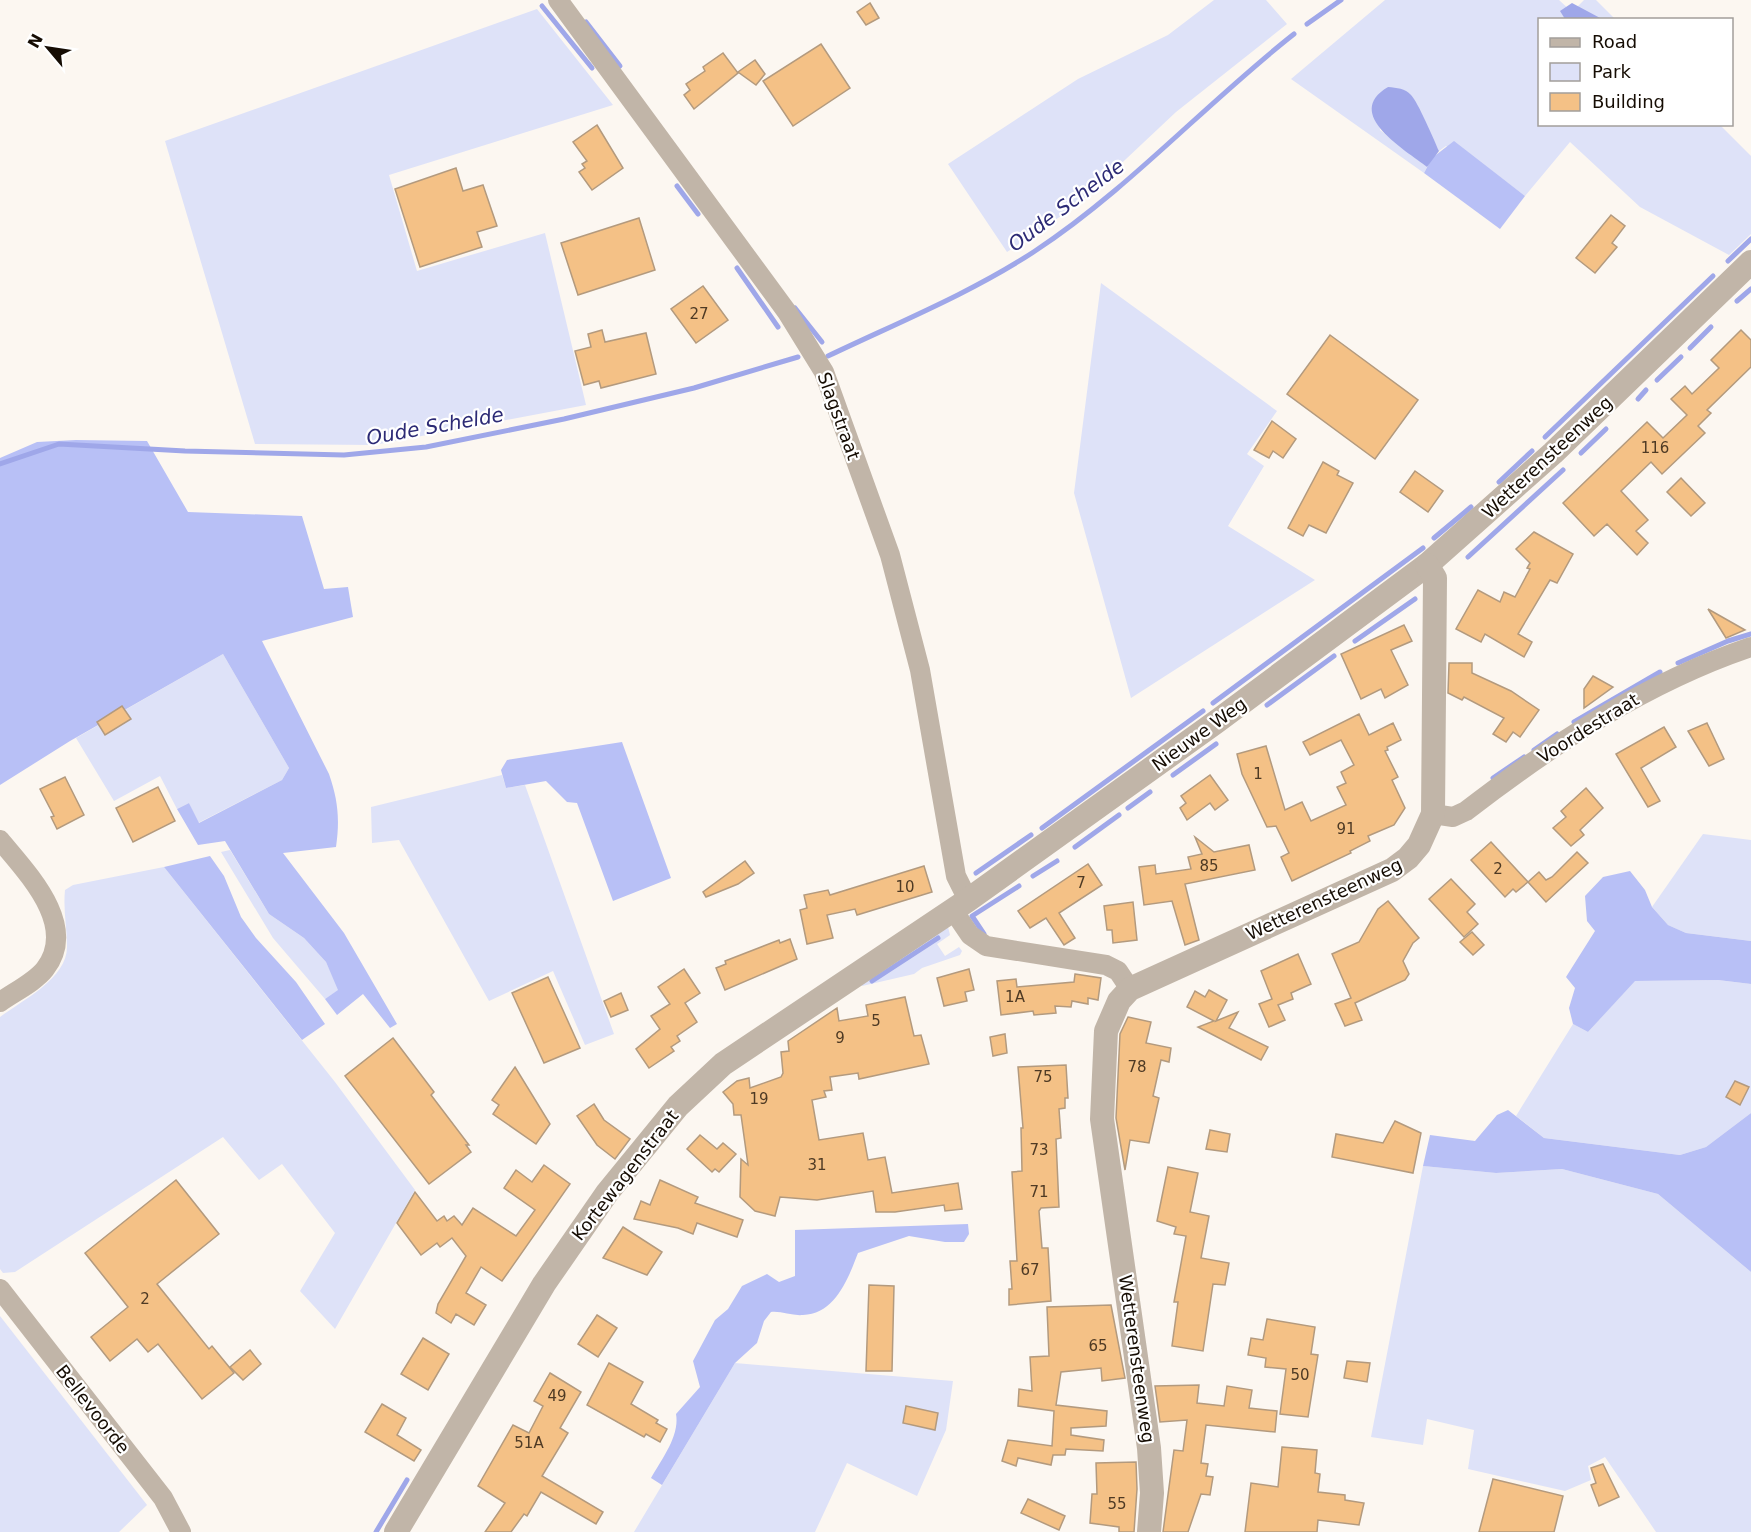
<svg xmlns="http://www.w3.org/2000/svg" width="1751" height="1532" font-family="'DejaVu Sans',sans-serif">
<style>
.green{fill:#dee2f8}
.forest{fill:#b8c0f6}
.water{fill:#9fa7e9}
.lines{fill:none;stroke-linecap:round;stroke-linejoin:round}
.stream{stroke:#9fa7e9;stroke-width:5}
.building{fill:#f4c186;stroke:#b39a7e;stroke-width:1.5}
.minor{stroke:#c1b5a8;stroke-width:20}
.tertiary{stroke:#c1b5a8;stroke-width:24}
.labels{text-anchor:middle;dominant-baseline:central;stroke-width:4.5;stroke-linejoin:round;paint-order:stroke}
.number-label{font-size:15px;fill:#4e3a24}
.street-label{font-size:18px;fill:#160d04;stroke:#fff}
.water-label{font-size:20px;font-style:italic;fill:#2c2a75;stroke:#fff}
</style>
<rect width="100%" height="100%" fill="#fcf7f1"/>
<g class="green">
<path d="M1214,0H1266L1287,24L1176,112L1076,206L1007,252L948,164L1078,79L1168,35Z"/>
<path d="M1385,0H1559L1572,12L1584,0H1596L1615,19L1540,20V124L1720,125L1751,156V234L1729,255L1640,207L1570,142L1525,196L1481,163L1446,146L1439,151L1421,116L1388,87L1377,97L1380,130L1427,167L1424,173L1291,79Z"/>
<path d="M537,9L613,105L389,175L417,271L545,233L586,405L374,445L255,444L165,141Z"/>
<path d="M1101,283L1277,411L1247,454L1264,466L1228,526L1315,580L1131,698L1074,493Z"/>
<path d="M223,654L289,768L282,780L198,823L189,803L177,809L160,776L114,801L76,738Z"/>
<path d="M502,775L506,788L525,785L614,1034L585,1045L553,971L489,1001L399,840L372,843L371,807Z"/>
<path d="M1703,834L1751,840V941L1686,933L1668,925L1652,907Z"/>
<path d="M230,850L269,914L304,938L326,962L339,990L325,999L273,938L221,852Z"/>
<path d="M164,867L335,1082L415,1190L335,1329L300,1291L335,1233L282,1164L259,1180L223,1137L15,1272L3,1273L0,1269V1017C23,1000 68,978 67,946C67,927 63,910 65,890L73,885Z"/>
<path d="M948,927L950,935L937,944L945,956L959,947L962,951L960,955L922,968L914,974L862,986V984Z"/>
<path d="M1718,980L1751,984V1113L1706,1147L1680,1155L1544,1138L1516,1116L1573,1024L1588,1032L1634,981Z"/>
<path d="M1423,1166L1496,1173L1562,1169L1658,1194L1751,1272V1532H1656L1605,1457L1588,1466L1591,1480L1565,1491L1468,1469L1474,1430L1427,1419L1423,1445L1371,1437Z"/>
<path d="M0,1316L147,1505L119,1532H0Z"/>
<path d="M735,1363L953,1381L946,1430L917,1496L847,1463L815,1532H634Z"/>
</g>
<g class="forest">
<path d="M1454,141L1525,196L1500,229L1424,173L1432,158Z"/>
<path d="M76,440L147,441L188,512L302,516L324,589L348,587L353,617L262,641L329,774C338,800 340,819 336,847L283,853L344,933L397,1024L390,1028L363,994L337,1015L325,999L338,990L326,962L304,938L269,914L225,841L198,845L177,809L189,803L199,823L282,780L289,768L223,654L70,741L0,785V458L37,442Z"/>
<path d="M622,742L671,878L613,901L577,803L567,802L546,781L506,788L501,770L507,760Z"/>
<path d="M210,856L224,876L241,917L256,938L296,982L325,1024L302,1040L164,867Z"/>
<path d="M1630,871L1645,890L1652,907L1668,925L1686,933L1751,941V984L1718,980L1635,981L1588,1032L1573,1024L1569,1008L1575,988L1566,977L1595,931L1587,921L1585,896L1603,877Z"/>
<path d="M1508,1110L1544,1138L1680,1155L1706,1147L1751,1113V1272L1658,1194L1562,1169L1496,1173L1423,1166L1430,1135L1475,1141L1497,1115Z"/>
<path d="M968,1224L969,1234L964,1242H945L909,1236L858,1253C848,1279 835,1314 803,1315C792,1316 782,1311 771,1312L764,1321L757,1343L735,1363L662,1485L651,1478C661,1460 680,1436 676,1414L700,1387L693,1361L715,1320L728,1309L742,1286L767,1274L779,1282L795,1276V1230Z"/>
</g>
<g class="water">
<path d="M1572,3L1602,19H1565L1560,11Z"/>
<path d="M1388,87C1397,88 1405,88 1411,95C1418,102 1434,140 1439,151L1427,167C1406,150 1342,114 1388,87Z"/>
</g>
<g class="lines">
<g class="stream">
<path d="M542,6L592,68"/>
<path d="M586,22L620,66"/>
<path d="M1307,24L1341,0"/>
<path d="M677,186L698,214"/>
<path d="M1728,261L1751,239"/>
<path d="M737,268L778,327"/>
<path d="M1737,301L1751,289"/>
<path d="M795,308L822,342"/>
<path d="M1690,348L1711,327"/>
<path d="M828,356C897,323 971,293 1035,251C1129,189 1206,103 1294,34"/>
<path d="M1657,380L1681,357"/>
<path d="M1638,399L1646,390"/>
<path d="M1545,437L1713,276"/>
<path d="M1581,453L1606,429"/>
<path d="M0,464L59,444L185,451L344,455L426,447L564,419L694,388L798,357"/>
<path d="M1499,482L1532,451"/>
<path d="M1434,538L1471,507"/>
<path d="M1468,557L1563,470"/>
<path d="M1355,641L1415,599"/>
<path d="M1678,663L1728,641L1751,634"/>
<path d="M1213,703L1423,548"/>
<path d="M1267,705L1334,656"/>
<path d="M1574,722L1660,672"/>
<path d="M1534,750L1557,734"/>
<path d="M1173,775L1216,744"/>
<path d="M1493,778L1524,757"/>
<path d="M1128,808L1150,792"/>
<path d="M1042,828L1203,711"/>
<path d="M1075,847L1119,815"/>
<path d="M976,873L1031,835"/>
<path d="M1033,876L1057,861"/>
<path d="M984,934L972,916L1019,886"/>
<path d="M872,981L938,938"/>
<path d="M376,1532L407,1480"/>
</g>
</g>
<g class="building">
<path d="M870,3L879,18L866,25L857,12Z"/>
<path d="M821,44L850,88L793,126L763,81Z"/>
<path d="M723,53L738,73L694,109L684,95L690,90L686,84L705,71L703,67Z"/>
<path d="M755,60L765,74L756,85L738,72Z"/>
<path d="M597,125L623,168L592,190L579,172L585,168L582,164L587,161L573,142Z"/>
<path d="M456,168L463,191L483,185L497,226L477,232L482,247L420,267L395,189Z"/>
<path d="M1611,215L1625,226L1612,243L1617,247L1595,273L1576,258Z"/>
<path d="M639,218L655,270L578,295L561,243Z"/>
<path d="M703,286L728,320L696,343L671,309Z"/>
<path d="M602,330L605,342L646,333L656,374L601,388L599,381L584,385L575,351L591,347L588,334Z"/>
<path d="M1741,330L1751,340V367L1707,410L1711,413L1698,426L1705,433L1662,474L1651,462L1621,491L1648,520L1636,531L1648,543L1637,555L1607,524L1594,536L1563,503L1647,422L1663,438L1687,415L1671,399L1685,386L1692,394L1719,368L1711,360Z"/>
<path d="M1330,335L1418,400L1375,459L1287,394Z"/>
<path d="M1272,421L1296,439L1283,458L1273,451L1269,458L1254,450Z"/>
<path d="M1323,462L1339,471L1337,475L1353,483L1326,533L1309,525L1303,536L1288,528Z"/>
<path d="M1415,471L1443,491L1428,512L1400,492Z"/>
<path d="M1681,478L1705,503L1691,516L1667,492Z"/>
<path d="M1534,532L1573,554L1557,583L1550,580L1518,634L1532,642L1524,657L1485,634L1481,642L1456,629L1478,590L1500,602L1504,592L1515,597L1530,569L1527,568L1530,563L1516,549Z"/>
<path d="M1708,609L1745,630L1726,638Z"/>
<path d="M1404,625L1412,641L1391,650L1408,685L1385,698L1381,689L1361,699L1341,654Z"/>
<path d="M1449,663H1472V673L1511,691L1539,710L1520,737L1513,732L1506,742L1493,734L1504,718L1464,697L1462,700L1448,693Z"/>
<path d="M1593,676L1613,687L1584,708V689Z"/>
<path d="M122,706L131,719L105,735L97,722Z"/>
<path d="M1359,714L1369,735L1393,723L1401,740L1387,747L1388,750L1385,751L1398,777L1392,780L1405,808L1394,825L1368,836L1370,841L1350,851L1351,853L1292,881L1281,857L1289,853L1276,826L1267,827L1242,774L1237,754L1266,746L1285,810L1302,802L1311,821L1346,805L1337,787L1346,783L1341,772L1354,765L1341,740L1310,755L1303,742Z"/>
<path d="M1707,723L1724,759L1709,766L1688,731Z"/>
<path d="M1664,727L1676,747L1641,768L1660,801L1648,807L1616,754Z"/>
<path d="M1210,775L1228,800L1215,810L1210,803L1187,820L1180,808L1186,803L1181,796Z"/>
<path d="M65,777L84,815L57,829L51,817L54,816L40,789Z"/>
<path d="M158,787L175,821L133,842L116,808Z"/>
<path d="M1586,788L1603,808L1580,830L1584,835L1571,846L1553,828L1566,817L1561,811Z"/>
<path d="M1195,837L1214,852L1249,845L1255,870L1185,884L1199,940L1185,945L1172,901L1144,905L1139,867L1155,865L1156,874L1191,869L1188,857L1202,854Z"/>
<path d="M1491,842L1528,882L1516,892L1513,889L1505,897L1471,860Z"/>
<path d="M1577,852L1588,863L1546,902L1528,882L1539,872L1546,880L1552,877Z"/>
<path d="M745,861L754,873L738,884L706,897L703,892Z"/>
<path d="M1088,864L1102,885L1059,913L1075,938L1064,945L1046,918L1030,928L1018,911Z"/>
<path d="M924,866L932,892L857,915L855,909L827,915L833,938L807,944L800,910L807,908L804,895L828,890L830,895Z"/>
<path d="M1451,879L1475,904L1467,912L1478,924L1464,937L1429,899Z"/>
<path d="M1388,901L1419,938L1413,943L1403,961L1409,974L1405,980L1355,1003L1362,1020L1345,1026L1335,1004L1351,998L1332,954L1359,942L1378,909Z"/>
<path d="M1133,902L1137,940L1113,943L1112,930H1107L1104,906Z"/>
<path d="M1472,932L1484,945L1473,955L1460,942Z"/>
<path d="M790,939L797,959L725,990L716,968L726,964L725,961L779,940L780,943Z"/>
<path d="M1298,954L1311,984L1291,993L1293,999L1278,1005L1285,1020L1269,1027L1259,1004L1272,999L1261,971Z"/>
<path d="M684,969L700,993L685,1003L697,1022L677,1036L680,1041L671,1047L674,1051L649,1068L636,1049L660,1029L651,1016L670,1004L658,987Z"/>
<path d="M969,969L974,990L965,992L967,1001L944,1006L937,978Z"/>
<path d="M1075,974L1101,978L1098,1000L1088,998V1004L1072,1001L1071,1007L1055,1006L1056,1013L1034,1015L1033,1011L1001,1015L997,981L1016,979L1017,987L1074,982Z"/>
<path d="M548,977L580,1048L544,1063L512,993Z"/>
<path d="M1209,990L1227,1000L1216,1021L1238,1012L1229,1028L1268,1047L1261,1060L1198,1027L1214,1021L1187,1007L1195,991L1205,997Z"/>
<path d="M621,993L628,1010L611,1017L604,1001Z"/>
<path d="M905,997L914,1036L921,1035L929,1064L859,1079L858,1073L830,1077L832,1090L824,1091L826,1097L812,1100L819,1140L863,1133L868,1160L885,1157L892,1193L958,1183L962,1209L945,1211L944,1205L895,1212H876L873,1191L817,1200L780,1197L775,1216L755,1211L740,1197L741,1159L748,1165L741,1115H734L733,1104L723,1092L737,1081L749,1078L750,1088L781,1077L783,1073L781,1052L789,1051L788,1041L837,1008L839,1021L868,1016L866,1005Z"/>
<path d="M1128,1017L1151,1022L1146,1043L1171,1048L1169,1062L1161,1060L1153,1096L1159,1098L1149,1143L1130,1140L1125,1170L1116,1118L1120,1034Z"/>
<path d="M1005,1034L1007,1053L993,1056L990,1037Z"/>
<path d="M393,1038L434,1092L431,1095L469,1145H466L471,1152L429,1184L345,1076Z"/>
<path d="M1066,1065L1068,1098H1065V1108L1059,1109L1061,1138L1056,1139L1059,1207L1041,1208L1039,1211L1042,1248H1048L1051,1301L1009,1305V1289H1012L1010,1261H1017L1012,1172L1022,1171L1021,1128H1023L1018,1067Z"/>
<path d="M515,1067L550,1124L536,1144L493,1114L499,1105L492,1100Z"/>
<path d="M1735,1081L1749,1087L1740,1105L1726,1097Z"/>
<path d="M594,1104L604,1120L630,1139L615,1159L597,1145L577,1116Z"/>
<path d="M1395,1121L1421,1133L1413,1173L1332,1157L1336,1134L1383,1143Z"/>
<path d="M1210,1130L1230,1134L1227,1152L1206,1149Z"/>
<path d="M700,1135L717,1149L723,1143L736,1154L719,1172L715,1169L712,1172L687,1149Z"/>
<path d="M544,1165L570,1184L502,1281L481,1267L466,1293L486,1305L474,1325L456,1314L451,1323L436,1313L438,1304L466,1256L452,1238L440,1247L437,1243L421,1255L397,1223L415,1192L437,1221L444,1216L447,1221L454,1216L462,1225L473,1208L516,1236L535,1210L504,1188L516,1170L532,1182Z"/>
<path d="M1168,1167L1198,1173L1190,1212L1209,1216L1201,1258L1229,1263L1225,1285L1213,1284L1203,1351L1172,1346L1178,1302H1174L1186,1236L1174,1234L1176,1227L1157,1221Z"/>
<path d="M176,1180L219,1234L157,1284L209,1349L212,1346L234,1373L202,1399L158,1344L148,1352L137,1339L110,1361L91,1337L128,1307L85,1253Z"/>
<path d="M660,1180L698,1197L695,1203L743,1220L737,1237L697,1223L693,1234L678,1228L634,1219L641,1201L650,1205Z"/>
<path d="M623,1227L662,1252L647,1275L603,1258Z"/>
<path d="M869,1285L894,1286L892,1371H866Z"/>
<path d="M1111,1305L1125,1378L1102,1381L1101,1368L1061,1372L1056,1405L1107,1411L1106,1426L1071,1428V1435L1104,1440L1103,1451L1066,1449L1065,1455H1053L1051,1465L1018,1458L1016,1466L1002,1461L1008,1440L1052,1446L1054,1411L1018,1406L1019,1389L1032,1391L1030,1357L1049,1356L1047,1307Z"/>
<path d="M597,1315L617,1328L598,1357L578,1344Z"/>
<path d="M1267,1319L1315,1327L1311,1354L1318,1355L1308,1417L1280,1414L1286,1369L1265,1367L1266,1358L1248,1355L1251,1338L1263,1340Z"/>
<path d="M423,1338L449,1354L428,1390L401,1374Z"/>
<path d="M250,1350L261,1364L243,1380L230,1367Z"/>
<path d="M1347,1361L1370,1363L1367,1382L1344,1378Z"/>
<path d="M609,1363L643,1382L631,1404L658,1420L656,1423L667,1429L660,1442L646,1434L644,1437L587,1405Z"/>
<path d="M550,1373L581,1392L560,1428L568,1433L542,1476L603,1512L596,1524L541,1492L527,1516L524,1514L511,1532H485L505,1503L478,1486L513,1425L529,1433L543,1406L534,1401Z"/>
<path d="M1199,1385L1197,1403L1224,1406L1227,1386L1252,1390L1249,1408L1277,1411L1275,1432L1206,1425L1201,1463L1208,1464L1206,1476L1213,1477L1210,1495L1201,1494L1188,1532H1163L1174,1450L1183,1451L1187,1420L1160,1422L1155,1386Z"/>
<path d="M382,1404L406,1418L397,1435L421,1450L414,1461L365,1432Z"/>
<path d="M906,1406L938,1413L935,1430L903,1423Z"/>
<path d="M1282,1447L1317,1450L1315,1473L1320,1474L1318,1492L1345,1495V1500L1364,1503L1359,1525L1318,1520L1317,1532H1245L1251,1483L1278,1487Z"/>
<path d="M1136,1462L1137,1489L1134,1532H1119V1527L1090,1523L1092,1494H1097L1096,1463Z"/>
<path d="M1603,1464L1619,1497L1599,1506L1591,1485L1596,1483L1591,1468Z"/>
<path d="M1493,1479L1563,1496L1554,1532H1479Z"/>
<path d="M1028,1499L1065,1516L1059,1530L1021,1513Z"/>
</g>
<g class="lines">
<g class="minor">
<path d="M558,0L787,312L824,372L890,555L920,670L956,876L968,900"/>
<path d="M1433,814L1453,817L1466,811C1553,744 1647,682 1751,647"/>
<path d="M0,840C27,873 79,925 45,969C35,982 14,992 0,1002"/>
<path d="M953,910L970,935L986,946L1106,965L1118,971L1130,989"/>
<path d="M0,1289L163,1498L181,1532"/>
</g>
<g class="tertiary">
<path d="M396,1532L544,1284L607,1193L678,1106L723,1064L968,900L1216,722L1427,565L1553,453L1751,262"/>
<path d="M1149,1532L1152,1493L1149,1448L1102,1119L1106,1031L1119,1001L1130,989L1392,870L1408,858L1419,845L1433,814L1435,578L1427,565"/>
</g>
</g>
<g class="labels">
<g class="number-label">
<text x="699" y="314">27</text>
<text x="1655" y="448">116</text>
<text x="1258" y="774">1</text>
<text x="1346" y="829">91</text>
<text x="1209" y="866">85</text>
<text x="1498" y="869">2</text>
<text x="1081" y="883">7</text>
<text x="905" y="887">10</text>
<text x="1015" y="997">1A</text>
<text x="876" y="1021">5</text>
<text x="840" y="1038">9</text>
<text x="1137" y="1067">78</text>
<text x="1043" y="1077">75</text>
<text x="759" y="1099">19</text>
<text x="1039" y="1150">73</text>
<text x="817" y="1165">31</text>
<text x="1039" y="1192">71</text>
<text x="1030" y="1270">67</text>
<text x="145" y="1299">2</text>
<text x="1098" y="1346">65</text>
<text x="1300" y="1375">50</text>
<text x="557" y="1396">49</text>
<text x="529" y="1443">51A</text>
<text x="1117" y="1504">55</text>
</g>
<g class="street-label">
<text transform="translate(839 416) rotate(70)">Slagstraat</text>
<text transform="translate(1547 457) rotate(-43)">Wetterensteenweg</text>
<text transform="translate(1588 728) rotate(-32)">Voordestraat</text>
<text transform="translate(1199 734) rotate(-36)">Nieuwe Weg</text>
<text transform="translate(1324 899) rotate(-25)">Wetterensteenweg</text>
<text transform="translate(625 1175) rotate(-52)">Kortewagenstraat</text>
<text transform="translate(1137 1359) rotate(82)">Wetterensteenweg</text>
<text transform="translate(93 1409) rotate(52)">Bellevoorde</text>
</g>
<g class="water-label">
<text transform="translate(1066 205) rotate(-37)">Oude Schelde</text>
<text transform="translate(435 426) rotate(-10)">Oude Schelde</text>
</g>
</g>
<rect x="1538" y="18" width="195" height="108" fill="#ffffff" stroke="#a29e9b" stroke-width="1.5"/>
<rect x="1550" y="38" width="30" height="9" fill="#c1b5a8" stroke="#a29e9b" stroke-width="1.5"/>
<text x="1592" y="48" font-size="18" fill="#160d04">Road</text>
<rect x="1550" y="63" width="30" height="18" fill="#dee2f8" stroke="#a29e9b" stroke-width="1.5"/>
<text x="1592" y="78" font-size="18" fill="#160d04">Park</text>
<rect x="1550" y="93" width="30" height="18" fill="#f4c186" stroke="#a29e9b" stroke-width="1.5"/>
<text x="1592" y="108" font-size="18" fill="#160d04">Building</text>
<g transform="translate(48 48) rotate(299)" stroke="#ffffff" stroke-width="4.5" paint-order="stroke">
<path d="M0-4.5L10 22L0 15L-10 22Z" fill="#160d04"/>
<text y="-9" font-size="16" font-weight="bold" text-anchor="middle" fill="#160d04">N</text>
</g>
</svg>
